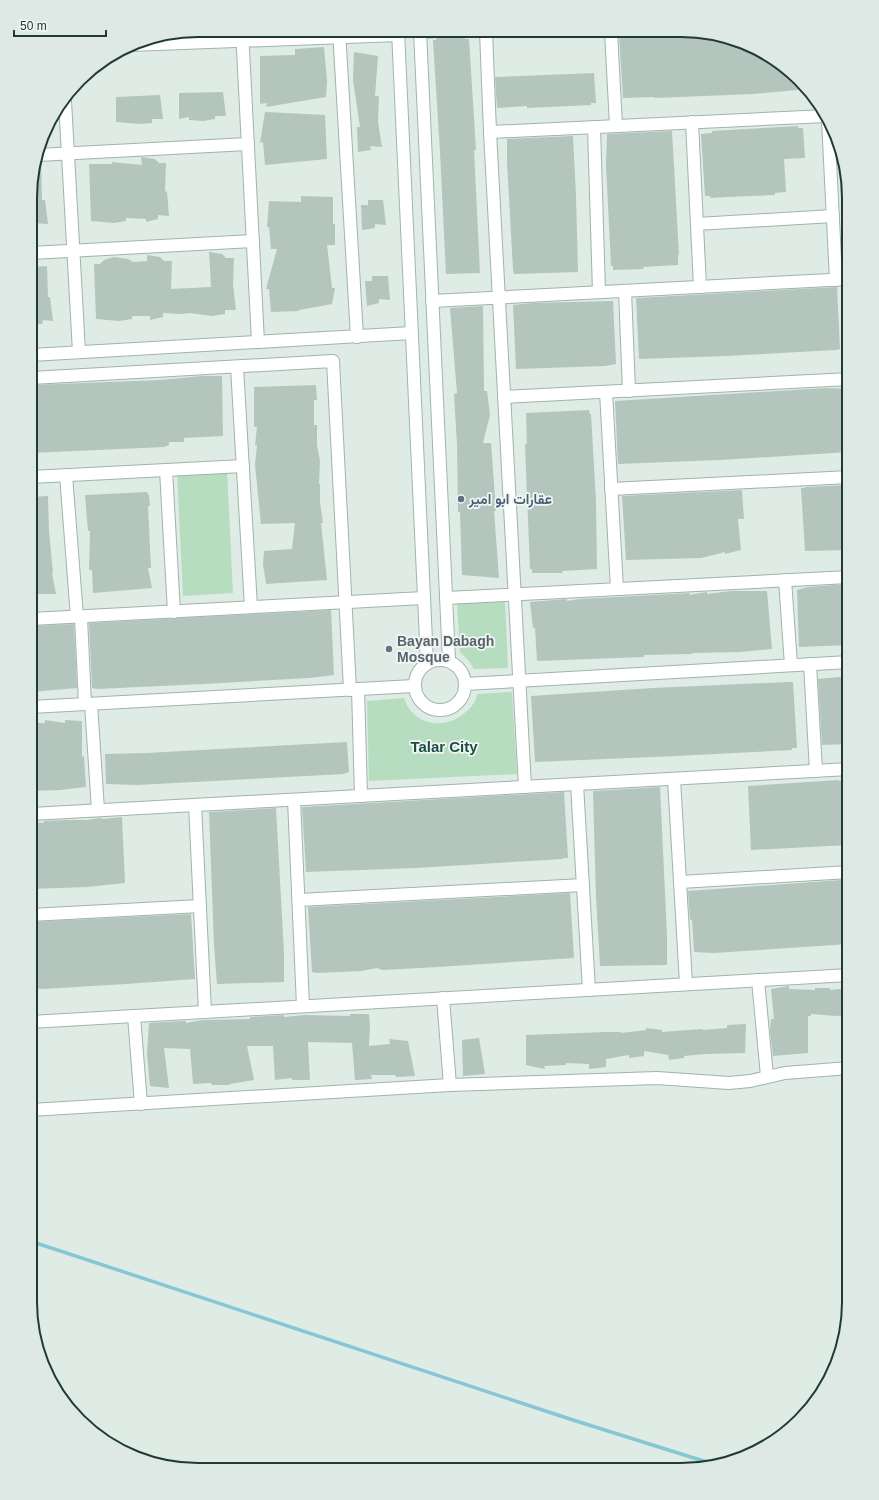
<svg xmlns="http://www.w3.org/2000/svg" width="879" height="1500" font-family="Arial,Vazirmatn,sans-serif">
<style>
.green{fill:#b7ddc0}
.lines{fill:none;stroke-linecap:round;stroke-linejoin:round}
.stream{stroke:#85c7d2;stroke-width:3.5}
.building{fill:#b4c5be}
.street-casing{stroke:#a2b3ac;stroke-width:14}
.secondary-casing{stroke:#9eb7ad;stroke-width:14}
.street{stroke:#fff;stroke-width:12}
.secondary{stroke:#fff;stroke-width:12}
.service-dot{fill:#5c6f8a;stroke:#eff7f3;stroke-width:1.5}
.worship-dot{fill:#6b7280;stroke:#eff7f3;stroke-width:1.5}
.labels{text-anchor:middle;dominant-baseline:central;stroke-width:3.5;stroke-linejoin:round;paint-order:stroke}
.service-label{font-size:14px;font-weight:bold;fill:#4e5e75;stroke:#eff7f3;text-anchor:start}
.worship-label{font-size:14px;font-weight:bold;fill:#5b616d;stroke:#eff7f3;text-anchor:start}
.neighbourhood-label{font-size:15px;font-weight:bold;fill:#1c4d40;stroke:#eff7f3}
.rim{fill:none;stroke:#203b33;stroke-width:2}
</style>
<rect width="100%" height="100%" fill="#dfebe5"/>
<g class="green">
<path d="M227,470L233,593L183,596L177,472Z"/>
<path d="M505,601L508,668L474,669L469,661L460,652L457,604Z"/>
<path d="M512,692L517,774L369,781L367,701L404,698C413,727 448,731 468,710C473,705 476,701 477,694Z"/>
</g>
<g class="lines">
<path class="stream" d="M30,1241L573,1420L713,1464"/>
</g>
<g class="building">
<path d="M653,31H703L746,43L783,65L807,89L753,94L655,98L654,97L623,98L619,35H624V33Z"/>
<path d="M465,34V39H469L476,150H474L480,273L446,274L440,152L433,40H436V39L441,36Z"/>
<path d="M324,47L327,81L326,97L266,107L267,103L260,104V56L295,55V49Z"/>
<path d="M354,52L378,56L375,96H379L378,122L382,147L370,146L371,150L358,152L357,127H360L353,80Z"/>
<path d="M594,73L596,103H591V105L527,108V106L497,108L495,77Z"/>
<path d="M223,92L226,116H215V119L203,121L189,120V117L179,119V93Z"/>
<path d="M160,95L163,119H152V123L140,124L116,122V97Z"/>
<path d="M265,112L325,115L327,159L265,165L263,142L260,143Z"/>
<path d="M798,126V128H803L805,158L784,159L786,192L775,193V195L728,197L710,198V196H705L701,134L712,133V131Z"/>
<path d="M672,131L679,255H678V265L643,267L644,269L613,270V266H611L608,205L606,165L607,134Z"/>
<path d="M572,136H573L576,196L578,272L514,274L513,270L507,162V139Z"/>
<path d="M141,157L155,159L159,163H166L165,192L167,191L169,216L158,215V219L146,222V219L126,218V221L114,223L91,221L89,164H112V162L142,165Z"/>
<path d="M36,162H41L42,200H45L48,224L31,223V176Z"/>
<path d="M301,196L333,197V224H335V245H327L332,288H335L332,304L299,310V311L271,312L269,289H266L277,249H271L269,227H267L269,201L301,202Z"/>
<path d="M368,200H383L386,225L375,224V228L362,230L361,205H368Z"/>
<path d="M209,252L222,254L226,258H234L233,284L236,310H225V314L212,316L190,313L182,314L163,313V317L150,320V316H132V319L119,321L96,319L94,264H100L104,260L114,257L128,259L133,262L147,261V255L160,257L164,261H172L171,289L211,287Z"/>
<path d="M47,266L48,297H50L53,321L43,320L42,324L31,325V267Z"/>
<path d="M372,276H388L390,300L379,299V303L367,306L365,281H372Z"/>
<path d="M837,287L840,349L836,350L726,356L639,359L636,298Z"/>
<path d="M613,301L616,364L605,366L516,369L513,305L532,303Z"/>
<path d="M483,306L484,391H487L490,415L483,443H491L496,511H494L499,578L462,575L460,512H458L457,445L454,394L457,393L450,308Z"/>
<path d="M202,376H222L223,436L184,438V442H169V445L164,447L31,453V385L160,380Z"/>
<path d="M316,385L317,400H314V425H317V445L320,461L319,484H320V502L323,523H321L327,580L266,584L263,564L264,551L292,549L295,523L261,524L255,465L257,445H255L257,427H254V387Z"/>
<path d="M827,388L849,389V452L720,460L618,464L615,401Z"/>
<path d="M589,410L590,414H591L596,501L597,569L562,571L563,573H532V569H530L527,496L525,444H527L526,413Z"/>
<path d="M849,485V550L805,551L801,488H805V487Z"/>
<path d="M742,490L744,519H738L741,550L725,554V552L701,558L626,560L622,496Z"/>
<path d="M147,492L149,496L150,506H148L151,568H148L152,588L93,593L92,570H89L90,531H88L85,495Z"/>
<path d="M48,496L49,531L53,573H52L56,594H31V497Z"/>
<path d="M835,585H849V645L799,647L797,590L808,587Z"/>
<path d="M731,591H767L772,649L740,652L692,653V654L644,655V657L537,661L535,628H533L530,602L567,599V601L579,599L690,593L689,595L707,592V594Z"/>
<path d="M331,610L334,675L309,678L203,684L97,689L92,688L89,623Z"/>
<path d="M74,624L77,688L31,692V626Z"/>
<path d="M849,676V744L822,745L818,679Z"/>
<path d="M788,682H793L797,748H792V750L676,756L535,762L531,696L653,688Z"/>
<path d="M45,720L65,723V720L82,721V757L84,756L86,787L60,790L31,791V723H45Z"/>
<path d="M347,742L349,772L344,774L137,785L106,784L105,754L147,753Z"/>
<path d="M839,780V781H849V845L751,850L748,786Z"/>
<path d="M660,787L667,935V965L600,966L596,897L593,791Z"/>
<path d="M564,792L568,858H563V859L416,868L306,872L302,807Z"/>
<path d="M276,808L284,953V982L217,984L214,945L209,812Z"/>
<path d="M122,817L125,883L87,887L31,889V822L44,823V821L66,820H87L99,818H102V819Z"/>
<path d="M841,880L847,881L849,944L714,953L694,952L692,920H690L688,891Z"/>
<path d="M570,893L574,958L438,967L382,970L377,968L361,971L317,973L312,972L308,907Z"/>
<path d="M191,914L195,979L126,984L43,989L30,988V922Z"/>
<path d="M789,986V989L815,990V988H830V990L849,988V1015L835,1016L811,1014V1016H808V1053L773,1056L770,1030L771,1019H774L771,989Z"/>
<path d="M350,1014H369L370,1025L369,1046L390,1044L389,1039L408,1041L415,1076L396,1077L395,1075H371L372,1079L355,1080L352,1043L308,1042L310,1080H292V1078L275,1080L273,1046H247L254,1080L230,1084V1085H212L211,1083L193,1084L190,1049L164,1048L169,1088L150,1086L147,1054L149,1023L183,1021H186V1023L203,1020L250,1019V1017L284,1015V1017L305,1015L350,1016Z"/>
<path d="M746,1024L745,1053L706,1054L684,1056V1058L669,1060L668,1055L644,1051V1056L629,1058V1055L606,1059V1067L589,1069V1064L566,1063V1065L544,1066L545,1069L526,1065V1035L606,1032H621V1033L646,1030V1028L662,1030V1032L702,1029L703,1030L727,1028V1025Z"/>
<path d="M479,1038L485,1074L463,1076L462,1040Z"/>
</g>
<g class="lines">
<defs>
<g id="street">
<path d="M242,30L258,342"/>
<path d="M339,30L357,337"/>
<path d="M486,31L490,132L525,787"/>
<path d="M611,31L616,126"/>
<path d="M421,32L436,31"/>
<path d="M130,45L398,35"/>
<path d="M65,101L79,352"/>
<path d="M828,120L836,280"/>
<path d="M692,122L700,287"/>
<path d="M594,127L599,292"/>
<path d="M490,132L826,116"/>
<path d="M38,155L248,144"/>
<path d="M697,224L833,216"/>
<path d="M31,253L253,241"/>
<path d="M625,291L629,391"/>
<path d="M432,301L849,279"/>
<path d="M31,355L412,333"/>
<path d="M237,367L251,607"/>
<path d="M31,378L333,361L350,690"/>
<path d="M606,392L617,589"/>
<path d="M504,397L849,379"/>
<path d="M166,470L174,612"/>
<path d="M66,475L77,617"/>
<path d="M31,477L243,466"/>
<path d="M611,489L849,477"/>
<path d="M785,580L791,665"/>
<path d="M446,598L849,577"/>
<path d="M81,617L85,704"/>
<path d="M31,619L424,598"/>
<path d="M810,664L816,771"/>
<path d="M465,684L849,662"/>
<path d="M358,689L361,796"/>
<path d="M91,704L98,810"/>
<path d="M31,707L414,686"/>
<path d="M674,779L686,984"/>
<path d="M577,784L589,990"/>
<path d="M294,800L303,1006"/>
<path d="M195,805L205,1012"/>
<path d="M31,814L849,769"/>
<path d="M680,882L849,872"/>
<path d="M299,900L583,885"/>
<path d="M30,915L200,906"/>
<path d="M758,980L767,1076"/>
<path d="M443,998L450,1085"/>
<path d="M134,1016L141,1104"/>
<path d="M30,1022L849,975"/>
<path d="M30,1110L450,1085L657,1078L729,1083L750,1081L785,1073L849,1068"/>
</g>
<g id="secondary">
<path d="M398,31L427,663"/>
<path d="M420,31L449,661"/>
<circle cx="440" cy="685" r="25"/>
</g>
</defs>
<use href="#street" class="street-casing"/>
<use href="#secondary" class="secondary-casing"/>
<use href="#street" class="street"/>
<use href="#secondary" class="secondary"/>
</g>
<circle class="service-dot" cx="461" cy="499" r="4"/>
<circle class="worship-dot" cx="389" cy="649" r="4"/>
<g class="labels">
<g class="service-label">
<text x="469" y="499">عقارات ابو امير</text>
</g>
<g class="worship-label">
<text x="397" y="641">Bayan Dabagh<tspan x="397" dy="16">Mosque</tspan></text>
</g>
<g class="neighbourhood-label">
<text x="444" y="746">Talar City</text>
</g>
</g>
<path d="M0 0H879V1500H0ZM198 37H681A161 161 0 0 1 842 198V1302A161 161 0 0 1 681 1463H198A161 161 0 0 1 37 1302V198A161 161 0 0 1 198 37Z" fill="#dee8e4" fill-rule="evenodd"/>
<path class="rim" d="M198 37H681A161 161 0 0 1 842 198V1302A161 161 0 0 1 681 1463H198A161 161 0 0 1 37 1302V198A161 161 0 0 1 198 37Z"/>
<path d="M14 30v6h92v-6" fill="none" stroke="#203b33" stroke-width="2"/>
<text x="20" y="30" font-size="12" fill="#203b33" stroke="#eff7f3" stroke-width="3" paint-order="stroke">50 m</text>
</svg>
